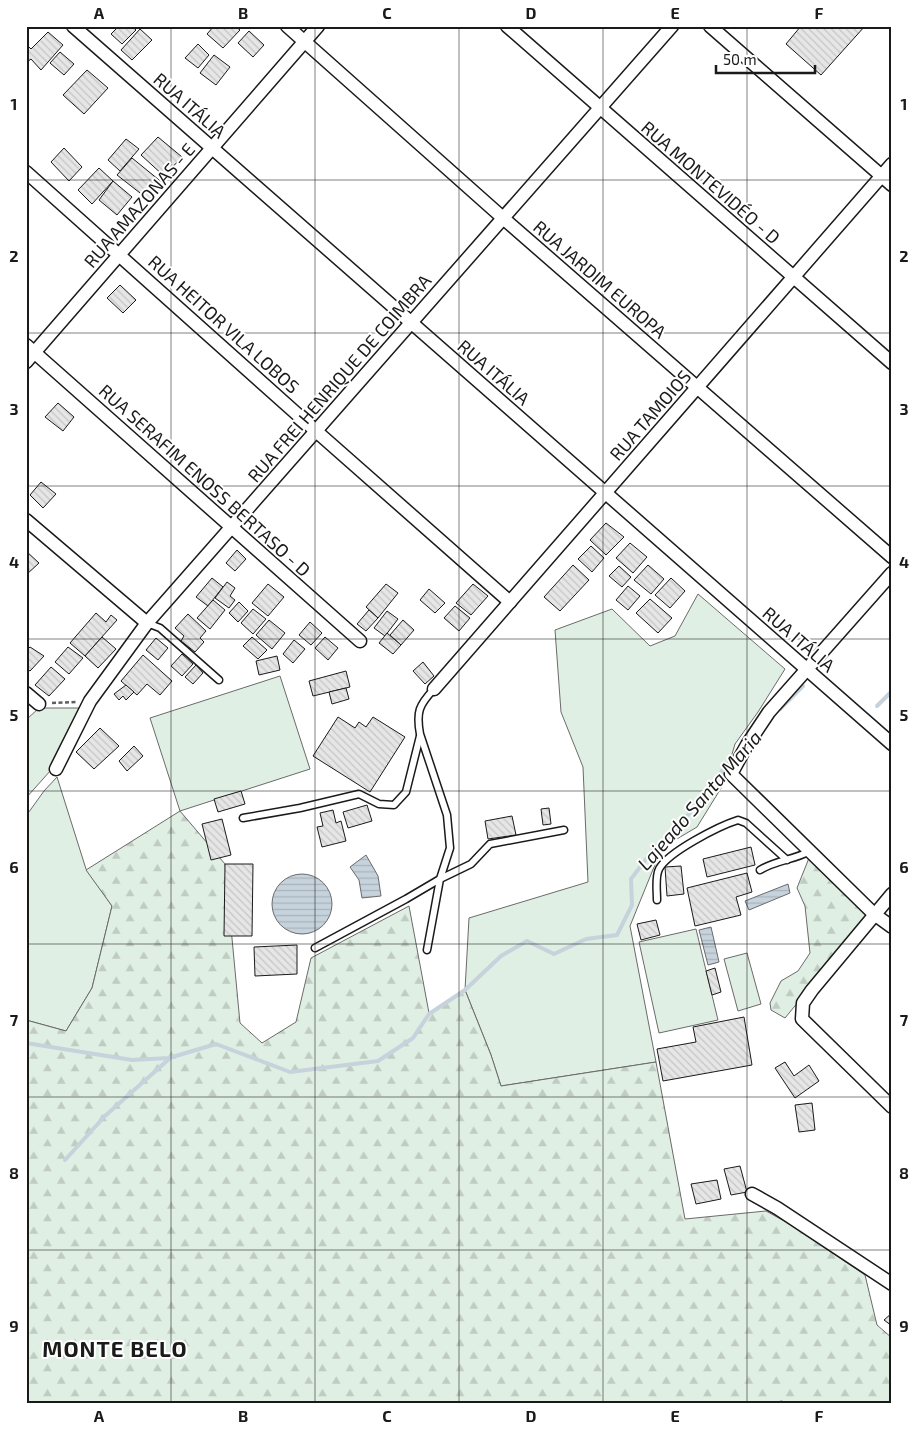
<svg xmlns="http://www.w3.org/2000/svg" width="918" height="1430" font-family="'Exo 2',sans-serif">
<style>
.green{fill:#e0efe3;stroke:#6a6a6a}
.forest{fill:url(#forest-firs);stroke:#6a6a6a}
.water{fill:url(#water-rules);stroke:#6a6a6a}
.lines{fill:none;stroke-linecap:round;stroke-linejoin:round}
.stream{stroke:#c6d2dc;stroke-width:4}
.building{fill:url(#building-back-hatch);stroke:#1a1a1a}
.service-casing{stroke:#1a1a1a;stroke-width:9}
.minor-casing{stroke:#1a1a1a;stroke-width:15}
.path{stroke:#5f5f5f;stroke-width:2.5;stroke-dasharray:4 2.5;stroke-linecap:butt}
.service{stroke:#fff;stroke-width:6}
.minor{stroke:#fff;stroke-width:12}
.grid{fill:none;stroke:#1a1a1a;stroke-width:1;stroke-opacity:0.55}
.labels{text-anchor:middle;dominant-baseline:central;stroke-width:4;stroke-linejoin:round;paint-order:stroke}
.street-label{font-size:18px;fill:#1a1a1a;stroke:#fff}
.water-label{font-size:19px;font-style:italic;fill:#1a1a1a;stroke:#fff}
.district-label{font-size:22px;font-weight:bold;letter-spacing:1px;fill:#1a1a1a;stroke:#fff}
.neatline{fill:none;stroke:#1a1a1a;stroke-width:2}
.grid-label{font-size:16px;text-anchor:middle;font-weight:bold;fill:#1a1a1a}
</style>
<defs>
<pattern id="forest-firs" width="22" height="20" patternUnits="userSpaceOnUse" patternTransform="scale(1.25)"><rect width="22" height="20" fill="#e0efe3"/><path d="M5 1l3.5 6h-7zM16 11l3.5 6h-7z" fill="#c0ccc2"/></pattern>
<pattern id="water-rules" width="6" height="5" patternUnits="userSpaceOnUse" patternTransform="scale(1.25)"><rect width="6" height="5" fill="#c6d2dc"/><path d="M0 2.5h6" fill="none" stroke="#aab4bc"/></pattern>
<pattern id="building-back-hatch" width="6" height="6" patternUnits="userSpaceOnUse" patternTransform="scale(1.25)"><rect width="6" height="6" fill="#e6e6e6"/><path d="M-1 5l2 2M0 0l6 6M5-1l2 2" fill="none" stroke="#c5c5c5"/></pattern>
</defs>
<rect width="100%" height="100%" fill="#fff"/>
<g class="green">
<path d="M698,594L785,669L758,712L735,744L723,785L697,827L665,846L654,867L630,926L656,1062L501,1086L491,1055L465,990L469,918L588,882L583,767L561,712L555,630L612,609L650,646L675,636Z"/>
<path d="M280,676L310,769L180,811L150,718Z"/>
<path d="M39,708H80L51,770L26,798V720Z"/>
<path d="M57,777L86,869L112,906L92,988L66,1031L26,1020V816L44,791Z"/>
<path d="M696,929L718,1020L659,1033L639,942Z"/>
<path d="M747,953L761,1004L738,1011L724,959Z"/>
</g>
<g class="forest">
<path d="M180,811L225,864L240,1023L262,1043L296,1022L311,958L409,906L429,1013L465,990L491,1055L501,1086L656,1062L685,1219L766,1211L788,1223L865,1275L877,1325L892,1338V1404H787L782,1401L763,1404H26V1020L66,1031L92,988L112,906L86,870Z"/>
<path d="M809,858L869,916L785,1018L771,1010L770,1003L781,981L798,971L810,953L805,906L797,888Z"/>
</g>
<g class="water">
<path d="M366,855L378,876L381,896L362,898L359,880L350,867Z"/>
<circle cx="302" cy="904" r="30"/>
<path d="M788,884L790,893L749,910L745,901Z"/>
<path d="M711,927L719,962L708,965L699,930Z"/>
</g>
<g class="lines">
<g class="stream">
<path d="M877,706L892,691"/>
<path d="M780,709L803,686"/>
<path d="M26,1043L132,1060L169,1058L216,1044L290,1072L378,1061L413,1038L429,1014L465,990L501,956L527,941L554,954L586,939L617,935L632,905L631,879L656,846L674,833L739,749"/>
<path d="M65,1160L105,1116L169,1059"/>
</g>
</g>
<g class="building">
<path d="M119,26H132L136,30L122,44L111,34Z"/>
<path d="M214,26H235L240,30L223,48L207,34Z"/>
<path d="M801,26H865L821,75L786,44Z"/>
<path d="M140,29L152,40L132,60L121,50Z"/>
<path d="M249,31L264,45L253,57L238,43Z"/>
<path d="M48,32L63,45L41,70L31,59L26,63V44L31,49Z"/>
<path d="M198,44L209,55L198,68L185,58Z"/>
<path d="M60,52L74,64L64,75L50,63Z"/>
<path d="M214,55L230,67L216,85L200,73Z"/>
<path d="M87,70L108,88L84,114L63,95Z"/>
<path d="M158,137L182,157L164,176L141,155Z"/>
<path d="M126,139L139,149L120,171L108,160Z"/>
<path d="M64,148L82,167L69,181L51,162Z"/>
<path d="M132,158L164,184L149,200L117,175Z"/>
<path d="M99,168L113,181L92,204L78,190Z"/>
<path d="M113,181L132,197L117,215L99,200Z"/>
<path d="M120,285L136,300L123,313L107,298Z"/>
<path d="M58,403L74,417L63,431L45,417Z"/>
<path d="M41,482L56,494L43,508L30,495Z"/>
<path d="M606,523L624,537L606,555L590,540Z"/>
<path d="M630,543L647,557L633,573L616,558Z"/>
<path d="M591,546L604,558L592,572L578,559Z"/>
<path d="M237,550L246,559L235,571L226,563Z"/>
<path d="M26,551L39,563L26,575Z"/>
<path d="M573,565L589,580L560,611L544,597Z"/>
<path d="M648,565L664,579L651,594L634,580Z"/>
<path d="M619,566L631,577L622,587L609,576Z"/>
<path d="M212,578L223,587L208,606L196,597Z"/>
<path d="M671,578L685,591L670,608L655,595Z"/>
<path d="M227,582L235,588L230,596L235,600L229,608L215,598Z"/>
<path d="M268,584L284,597L268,616L252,603Z"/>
<path d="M386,584L398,593L378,618L366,607Z"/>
<path d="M473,584L488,596L471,615L456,603Z"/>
<path d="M628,586L640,596L628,610L616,600Z"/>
<path d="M429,589L445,603L435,613L420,600Z"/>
<path d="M650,599L672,618L658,633L636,613Z"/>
<path d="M213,600L225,610L210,629L197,618Z"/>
<path d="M239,602L248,611L238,622L229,613Z"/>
<path d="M455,606L470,618L459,631L444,618Z"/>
<path d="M253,609L266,619L253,634L241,623Z"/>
<path d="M369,610L378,618L366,631L357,624Z"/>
<path d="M387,611L398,619L385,636L374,628Z"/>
<path d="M96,613L106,622L111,615L117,620L85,656L70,643Z"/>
<path d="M188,614L206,631L200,638L204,642L195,652L181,641L184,636L175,628Z"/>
<path d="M269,620L285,633L272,649L256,635Z"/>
<path d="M403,620L414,630L401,645L390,635Z"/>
<path d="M310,622L322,633L311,645L299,635Z"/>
<path d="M387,633L401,645L393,654L379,643Z"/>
<path d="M102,637L116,649L98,668L85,656Z"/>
<path d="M252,637L267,650L258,659L243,646Z"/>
<path d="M325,637L338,648L328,660L315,648Z"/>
<path d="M156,638L168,648L158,660L146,650Z"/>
<path d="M294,640L305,649L293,663L283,654Z"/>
<path d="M30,647L44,656L30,671L26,668V651Z"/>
<path d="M68,647L83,658L69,674L55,662Z"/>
<path d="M182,654L193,664L182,676L171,666Z"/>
<path d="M143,655L172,681L160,695L147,684L137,695L121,681Z"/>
<path d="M277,656L280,670L259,675L256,661Z"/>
<path d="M423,662L434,676L425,684L413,671Z"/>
<path d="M196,665L203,673L193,684L185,677Z"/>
<path d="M51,667L65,679L49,696L35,685Z"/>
<path d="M346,671L350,687L313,696L309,681Z"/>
<path d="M126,685L134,692L126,700L123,696L119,700L114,694Z"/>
<path d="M346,688L349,699L332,704L329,692Z"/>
<path d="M338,717L355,728L359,722L366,727L373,717L405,737L370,792L313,756Z"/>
<path d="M100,728L119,746L94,769L76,752Z"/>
<path d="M134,746L143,756L127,771L119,761Z"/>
<path d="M241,791L245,804L218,812L214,799Z"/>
<path d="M367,805L372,821L348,828L343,812Z"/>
<path d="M549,808L551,824L543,825L541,809Z"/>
<path d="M333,810L336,823L341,821L346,841L322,847L317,827L323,826L320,813Z"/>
<path d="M512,816L516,835L488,839L485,821Z"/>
<path d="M222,819L231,855L211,860L202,824Z"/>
<path d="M751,847L755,865L707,877L703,859Z"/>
<path d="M225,864H253L252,936H224Z"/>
<path d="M681,866L684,894L667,896L665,867Z"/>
<path d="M747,873L752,892L736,897L741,915L695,926L687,888Z"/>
<path d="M656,920L660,935L641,940L637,924Z"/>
<path d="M297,945V974L255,976L254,947Z"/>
<path d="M715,968L721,992L712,995L706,971Z"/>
<path d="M744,1017L752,1065L663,1081L657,1049L696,1042L693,1027Z"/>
<path d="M785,1062L794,1076L809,1065L819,1081L795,1098L775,1068Z"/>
<path d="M812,1103L815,1130L799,1132L795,1105Z"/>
<path d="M740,1166L747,1192L731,1195L724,1169Z"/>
<path d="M717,1180L721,1199L696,1204L691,1184Z"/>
<path d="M892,1313V1326L884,1320Z"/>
</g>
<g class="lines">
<defs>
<g id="service">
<path d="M147,623L160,628L219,680"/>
<path d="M243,818L300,808L359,794L379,804L394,805L406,792L420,736"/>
<path d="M760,870C776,860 794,860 810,851"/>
<path d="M657,900C657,890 655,877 659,869C668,852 719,826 738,820L746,823L787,860"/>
<path d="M315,948L406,899L440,879L450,848L447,815L420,734C416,712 419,705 434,689"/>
<path d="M427,950L440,879L471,864L490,844L564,830"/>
</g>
<g id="minor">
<path d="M73,26L892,744"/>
<path d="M287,26L503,218L892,557"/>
<path d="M507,26L892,363"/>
<path d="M710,26L892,185"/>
<path d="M26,172L316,431L510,602"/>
<path d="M26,345L360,641"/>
<path d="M26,362L318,26"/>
<path d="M26,520L147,623"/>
<path d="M892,573L769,712L747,745L731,774L874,914L892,927"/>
<path d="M434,689L892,164"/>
<path d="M26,693L39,704"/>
<path d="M56,769L90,701L147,623L672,26"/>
<path d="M892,894L812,990L803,1003L802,1019L892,1107"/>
<path d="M752,1194L777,1208L892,1284"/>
</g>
</defs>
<use href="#service" class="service-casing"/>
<use href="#minor" class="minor-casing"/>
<path class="path" d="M52,703L76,702"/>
<use href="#service" class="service"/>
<use href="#minor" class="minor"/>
</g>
<path class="grid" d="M171,26V1404M315,26V1404M459,26V1404M603,26V1404M747,26V1404M26,180H892M26,333H892M26,486H892M26,639H892M26,791H892M26,944H892M26,1097H892M26,1250H892"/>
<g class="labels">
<g class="street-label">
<text transform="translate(190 105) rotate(41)">RUA ITÁLIA</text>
<text transform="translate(711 182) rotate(41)">RUA MONTEVIDÉO - D</text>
<text transform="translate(139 205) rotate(-49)">RUA AMAZONAS - E</text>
<text transform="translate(600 279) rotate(41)">RUA JARDIM EUROPA</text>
<text transform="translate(224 324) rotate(42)">RUA HEITOR VILA LOBOS</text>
<text transform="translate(494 372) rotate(41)">RUA ITÁLIA</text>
<text transform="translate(339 378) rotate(-49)">RUA FREI HENRIQUE DE COIMBRA</text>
<text transform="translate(650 415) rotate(-49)">RUA TAMOIOS</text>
<text transform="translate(205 480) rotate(42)">RUA SERAFIM ENOSS BERTASO - D</text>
<text transform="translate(799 639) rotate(41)">RUA ITÁLIA</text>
</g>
<g class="water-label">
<text transform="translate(699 800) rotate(-49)">Lajeado Santa Maria</text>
</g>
<g class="district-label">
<text x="115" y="1348">MONTE BELO</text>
</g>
</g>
<rect width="918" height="1430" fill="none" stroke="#ffffff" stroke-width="55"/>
<path d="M716 65v8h99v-8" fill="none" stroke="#1a1a1a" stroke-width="2.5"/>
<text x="723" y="65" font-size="15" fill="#1a1a1a" stroke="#ffffff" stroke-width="4" paint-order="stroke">50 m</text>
<rect x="28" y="28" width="862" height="1374" class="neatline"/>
<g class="grid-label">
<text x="99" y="19">A</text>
<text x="243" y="19">B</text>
<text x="387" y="19">C</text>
<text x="531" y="19">D</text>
<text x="675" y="19">E</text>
<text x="819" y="19">F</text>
<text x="14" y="110">1</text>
<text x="904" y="110">1</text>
<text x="14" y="262">2</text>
<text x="904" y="262">2</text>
<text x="14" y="415">3</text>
<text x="904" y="415">3</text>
<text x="14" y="568">4</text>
<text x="904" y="568">4</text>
<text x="14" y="721">5</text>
<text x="904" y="721">5</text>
<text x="14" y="873">6</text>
<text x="904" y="873">6</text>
<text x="14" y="1026">7</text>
<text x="904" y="1026">7</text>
<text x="14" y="1179">8</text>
<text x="904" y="1179">8</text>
<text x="14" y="1332">9</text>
<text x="904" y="1332">9</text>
<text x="99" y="1422">A</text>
<text x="243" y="1422">B</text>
<text x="387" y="1422">C</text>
<text x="531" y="1422">D</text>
<text x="675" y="1422">E</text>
<text x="819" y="1422">F</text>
</g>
</svg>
